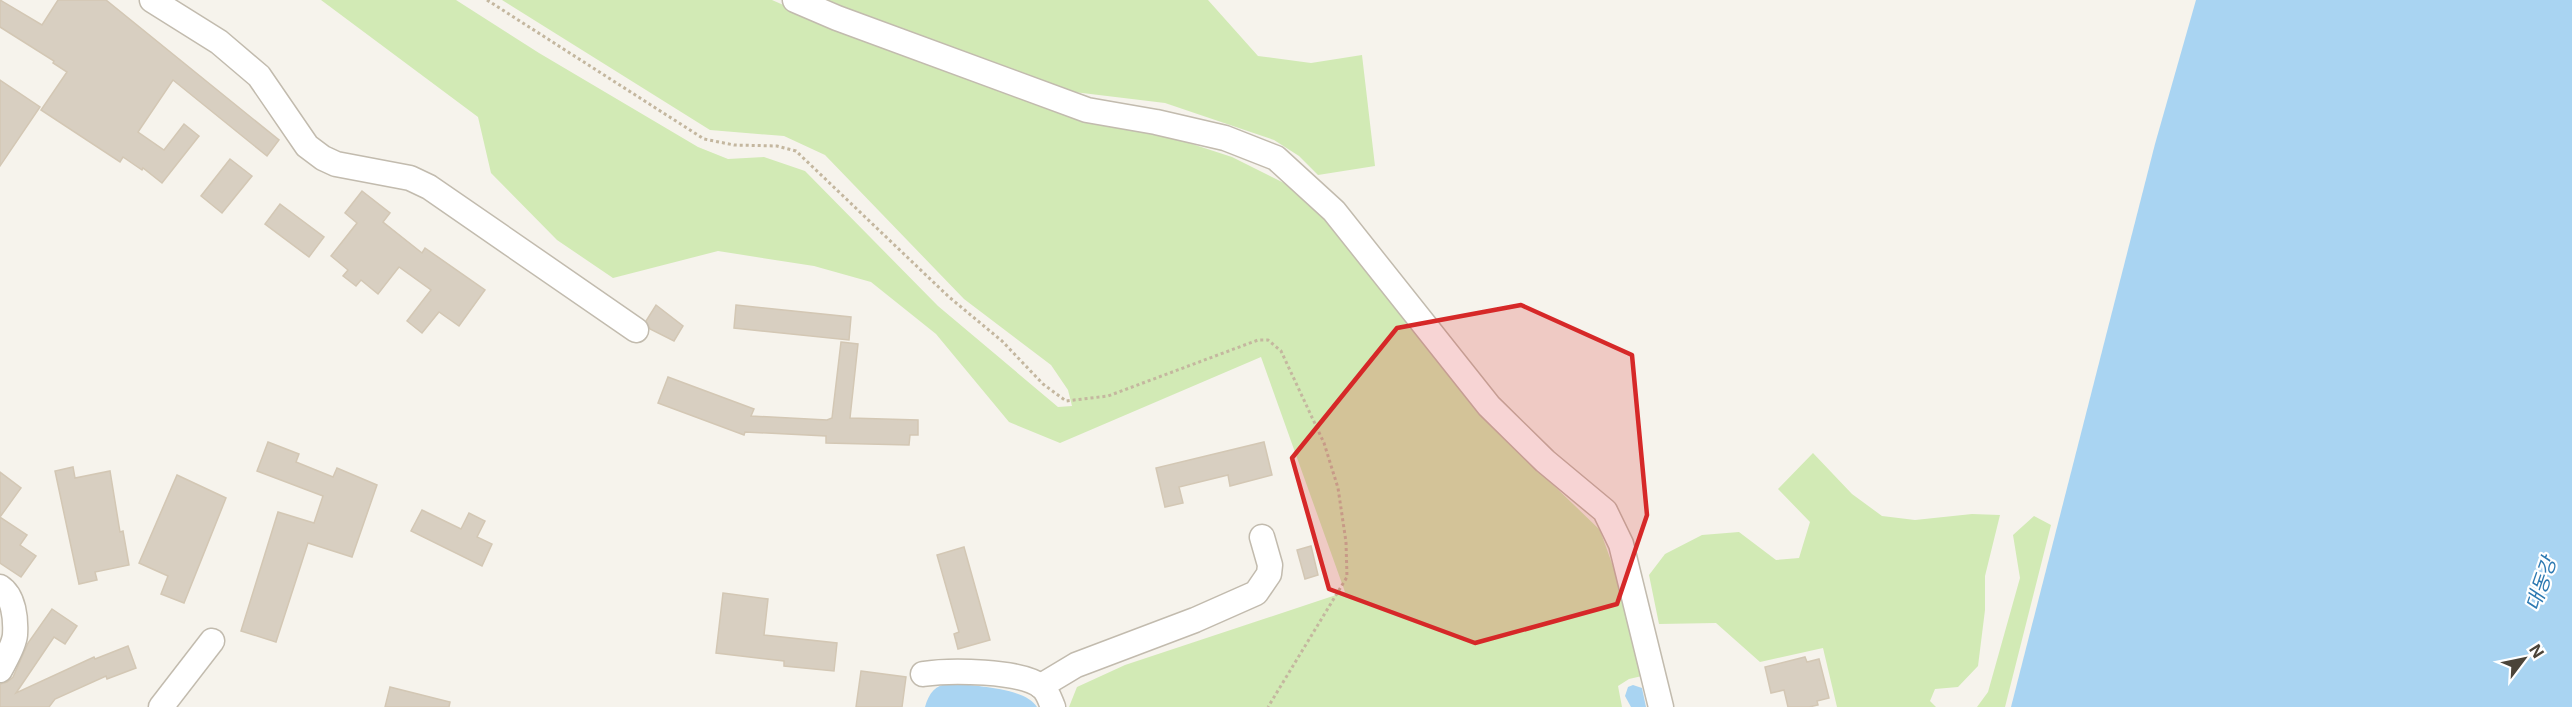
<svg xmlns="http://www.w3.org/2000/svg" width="2572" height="707" font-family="Inter,'Noto Sans KR',sans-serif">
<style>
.green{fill:#d2eab5}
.water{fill:#a9d4f2}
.building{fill:#d8cfc1;stroke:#d3c7b4;stroke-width:1.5}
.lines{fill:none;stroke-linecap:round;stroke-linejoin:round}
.minor-casing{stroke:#c2bbae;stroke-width:27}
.path{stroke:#c4b79f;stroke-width:3;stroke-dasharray:3 3;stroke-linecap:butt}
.minor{stroke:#fff;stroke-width:24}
.marked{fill:#d62828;fill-opacity:0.2;stroke:#d62828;stroke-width:4.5;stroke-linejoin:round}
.labels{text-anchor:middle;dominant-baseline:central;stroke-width:4.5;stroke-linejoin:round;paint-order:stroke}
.water-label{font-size:20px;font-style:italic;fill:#2e7ab2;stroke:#fff}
</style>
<rect width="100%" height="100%" fill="#f6f3ec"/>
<g class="green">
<path d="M321,0H456L539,53L698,147L728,159L764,157L805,171L938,306L1058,407L1072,406L1068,390L1051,365L964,299L825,155L784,136L710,130L502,0H772L836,28L1232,157L1290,186L1341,235L1491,425L1600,530L1625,600L1642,676L1629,679L1618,686L1622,707H1069L1077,687L1125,665L1345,592L1261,357L1060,443L1009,422L936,334L871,282L814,266L718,251L613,278L557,240L491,173L478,117Z"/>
<path d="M823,0H1208L1258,56L1311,63L1362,55L1375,166L1318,175L1299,156L1274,140L1165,103L1074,92L839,8Z"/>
<path d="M1813,453L1852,494L1882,516L1915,520L1972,514L2000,515L1985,576V610L1978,666L1958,687L1935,689L1930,701L1936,707H1837L1823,648L1760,662L1716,623L1659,624L1649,575L1665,554L1702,535L1739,532L1776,560L1799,558L1810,522L1778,489Z"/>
<path d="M2034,516L2051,525L2005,707H1977L1988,692L2020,578L2013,535Z"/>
</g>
<g class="water">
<path d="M2196,0H2572V707H2011L2155,144Z"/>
<path d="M950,683C972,686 1025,687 1037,707H925C929,693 935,685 950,683Z"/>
<path d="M1633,685L1642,688L1646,707H1631L1625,696L1628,687Z"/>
</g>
<g class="building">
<path d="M0,0L42,25L58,0H106L279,140L267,156L173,80L138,132L164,150L184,124L199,136L162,183L143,168L142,170L123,157L120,162L41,110L67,72L53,63L54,61L0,27Z"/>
<path d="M0,80L40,107L0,166Z"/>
<path d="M230,159L252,176L222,213L201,196Z"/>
<path d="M362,191L390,213L383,222L422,253L425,248L485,290L459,326L439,312L422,333L407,321L431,290L399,267L378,294L361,280L356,286L343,276L348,270L331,256L357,223L345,213Z"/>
<path d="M280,204L324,237L309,257L265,224Z"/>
<path d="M656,305L683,326L674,341L650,329L646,321Z"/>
<path d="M736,305L851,317L849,340L734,328Z"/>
<path d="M841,342L858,344L850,418L918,420V435H910L909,445L826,443V436L745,432L744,435L658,403L668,377L754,409L751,416L827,420L832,418Z"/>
<path d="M268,442L299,454L296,462L333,477L337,468L377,485L352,557L308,543L276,642L241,631L278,512L314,523L323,496L257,471Z"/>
<path d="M1264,442L1272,475L1230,486L1228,475L1179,487L1183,503L1165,507L1156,468Z"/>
<path d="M73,467L75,478L110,471L120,532L123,531L129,565L95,572L97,580L79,584L55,471Z"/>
<path d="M0,472L21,488L0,517L27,535L20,545L36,556L21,577L0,563Z"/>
<path d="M177,475L226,498L184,603L161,594L168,576L139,563Z"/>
<path d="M422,510L461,529L469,513L485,521L477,537L492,544L482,566L411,531Z"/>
<path d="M1311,546L1318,575L1305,579L1297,550Z"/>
<path d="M964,547L990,640L958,649L954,634L959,632L937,555Z"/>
<path d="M723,593L768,599L764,635L837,643L834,671L784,666V661L716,653Z"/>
<path d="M52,609L77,626L65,644L54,637L16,693L94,657L95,659L128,646L136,668L107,679L106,676L55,699L49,707H0V684L7,682L13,677L28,643Z"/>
<path d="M1805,657L1807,662L1819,659L1829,698L1817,701L1818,705L1809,707H1788L1784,690L1771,693L1765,667Z"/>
<path d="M861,671L906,677L902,707H856Z"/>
<path d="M390,687L450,702L449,707H385Z"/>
</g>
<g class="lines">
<defs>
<g id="minor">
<path d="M152,0L219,42L259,76L307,146L323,158L336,164L410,178L429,187L636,330"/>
<path d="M795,0L837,18L1087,110L1156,122L1225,138L1276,158L1334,211L1489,406L1545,461L1605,511L1621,544L1661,707"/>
<path d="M0,587C14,596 16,619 15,635C14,646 5,660 0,670"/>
<path d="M923,674C949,670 1021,670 1042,687C1048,692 1050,700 1053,707"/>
<path d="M1041,686L1076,665L1195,620L1256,593L1269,574L1270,565L1262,537"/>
<path d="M161,707L212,641"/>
</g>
</defs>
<use href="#minor" class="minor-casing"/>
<path class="path" d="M487,0L704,139L734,145L777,146L796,151L949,297L1002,341L1043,384L1066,401L1108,396L1258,340H1268L1281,351L1324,443L1338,488L1346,542L1347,577L1268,707"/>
<use href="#minor" class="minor"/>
</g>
<path class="marked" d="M1521,305L1632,355L1647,515L1617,604L1475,643L1329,589L1292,458L1397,328Z"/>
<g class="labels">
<g class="water-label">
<text transform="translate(2541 584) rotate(-71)">대동강</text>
</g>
</g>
<g transform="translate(2524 659) rotate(58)" stroke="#ffffff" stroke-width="4.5" paint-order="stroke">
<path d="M0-4.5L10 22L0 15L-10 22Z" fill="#4b4439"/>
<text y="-9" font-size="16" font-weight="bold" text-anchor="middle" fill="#4b4439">N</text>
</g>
</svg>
